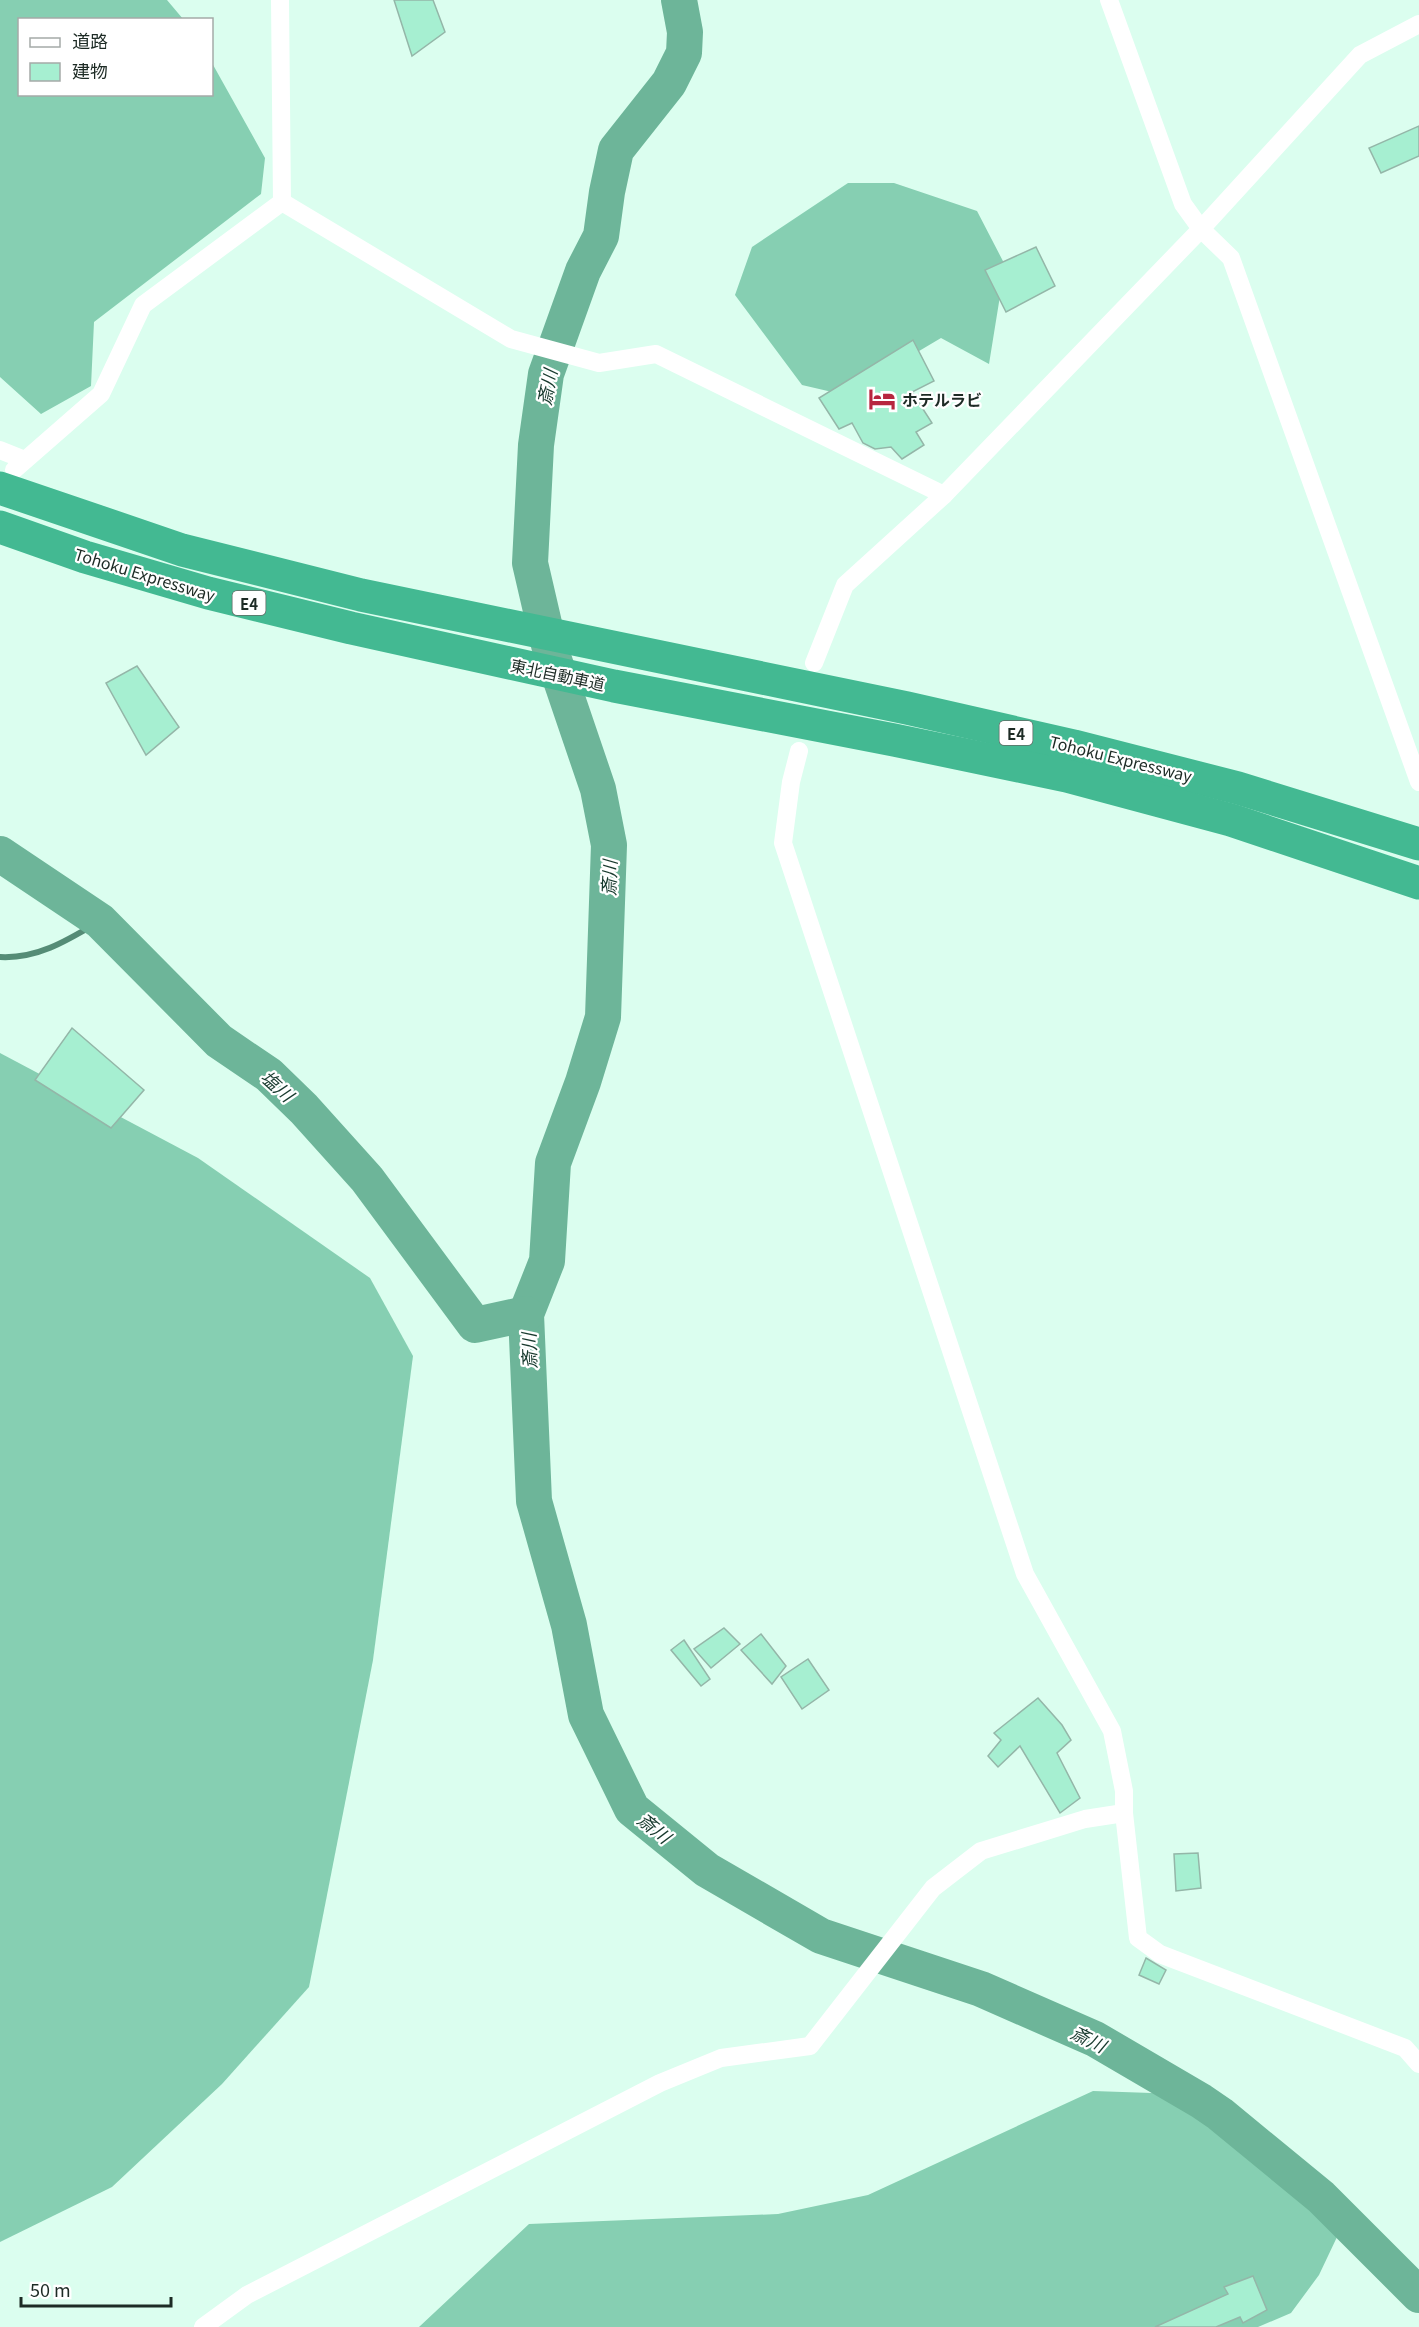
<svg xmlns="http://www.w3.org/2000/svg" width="1419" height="2327" font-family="Georgia,'Noto Sans JP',serif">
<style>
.forest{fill:#86cfb2}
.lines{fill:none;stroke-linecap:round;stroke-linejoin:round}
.stream{stroke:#558c76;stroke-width:6}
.river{stroke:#6db599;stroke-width:36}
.building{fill:#a6efd1;stroke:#94b6a8;stroke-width:1.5}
.street{stroke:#fff;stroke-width:18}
.highway{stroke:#43b992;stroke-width:33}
.labels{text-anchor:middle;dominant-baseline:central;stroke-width:4.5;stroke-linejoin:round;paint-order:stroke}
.shield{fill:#fff;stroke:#616b66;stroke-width:1.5}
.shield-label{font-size:15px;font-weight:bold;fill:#1d2b25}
.poi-label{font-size:16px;font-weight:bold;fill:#1d2b25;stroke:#fff;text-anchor:start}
.street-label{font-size:16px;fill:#1d2b25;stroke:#fff}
.water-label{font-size:18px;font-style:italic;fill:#17392d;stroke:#fff}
</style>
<rect width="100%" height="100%" fill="#dbfeef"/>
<g class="forest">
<path d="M0,0H167L183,19L20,20V94H212V63L265,158L261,194L94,322L91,386L41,414L0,377Z"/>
<path d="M848,183H894L977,211L1005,265L989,364L941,338L845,395L802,385L735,295L752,247Z"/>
<path d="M0,1053L198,1158L370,1278L413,1356L373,1660L309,1987L222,2084L112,2187L0,2242Z"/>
<path d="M1093,2091L1181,2094L1312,2175L1337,2237L1319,2275L1291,2313L1258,2327H419L529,2224L778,2214L868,2195Z"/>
</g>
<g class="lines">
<path class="stream" d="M0,957C38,959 68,940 100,921"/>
<g class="river">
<path d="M679,0L685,32L684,53L669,83L616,150L607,192L601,236L583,271L546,374L536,445L530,563L549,645L598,789L609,845L603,1017L583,1082L553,1163L547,1261L526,1314L534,1501L569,1625L586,1715L632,1809L707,1870L821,1936L981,1989L1095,2039L1201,2101L1220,2114L1321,2197L1419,2295"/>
<path d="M0,854L100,921L219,1041L269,1075L304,1109L367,1179L475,1325L526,1314"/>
</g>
</g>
<g class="building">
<path d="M394,0H433L445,32L412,56Z"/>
<path d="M1419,126V156L1381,173L1369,148Z"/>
<path d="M1036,247L1055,286L1006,312L985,270Z"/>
<path d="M913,340L934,381L912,392L932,423L916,432L924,445L902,459L891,447L875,449L863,443L852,423L839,429L819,398Z"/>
<path d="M137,666L179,727L146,755L106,683Z"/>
<path d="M72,1028L144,1090L111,1128L35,1080Z"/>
<path d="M724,1628L740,1644L711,1668L694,1649Z"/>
<path d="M761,1634L786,1666L772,1684L741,1650Z"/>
<path d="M684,1640L710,1679L701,1686L671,1650Z"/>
<path d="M808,1659L829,1690L802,1709L781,1677Z"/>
<path d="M1038,1698L1062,1725L1071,1740L1057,1753L1080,1798L1060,1813L1020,1746L998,1767L988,1756L1001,1740L994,1733Z"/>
<path d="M1198,1853L1201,1888L1176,1891L1174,1854Z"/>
<path d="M1146,1958L1166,1970L1159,1984L1139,1975Z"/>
<path d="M1253,2276L1267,2310L1243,2323L1240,2317L1216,2327H1155L1228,2294L1224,2287Z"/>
</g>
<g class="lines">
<g class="street">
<path d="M280,0L282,202"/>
<path d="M1109,0L1183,204L1201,229L1231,258L1419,782"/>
<path d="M282,202L511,339L599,363L656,354L944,495"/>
<path d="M0,450L25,460"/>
<path d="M14,470L101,394L143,305L282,202"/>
<path d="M814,663L845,585L944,495L1201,229L1360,55L1419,24"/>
<path d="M799,751L791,782L783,843L1025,1574L1112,1731L1124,1791V1813L1138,1938L1160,1954L1405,2048L1419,2064"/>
<path d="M203,2327L247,2295L660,2083L721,2058L810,2046L933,1888L981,1851L1085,1819L1124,1813"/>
</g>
<g class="highway">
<path d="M0,488L182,550L361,595L907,708L1074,746L1238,788L1419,844"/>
<path d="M0,527L85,557L208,593L351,628L614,686L894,740L1067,776L1231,820L1419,883"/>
</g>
</g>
<defs>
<symbol id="hotel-bare" viewBox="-9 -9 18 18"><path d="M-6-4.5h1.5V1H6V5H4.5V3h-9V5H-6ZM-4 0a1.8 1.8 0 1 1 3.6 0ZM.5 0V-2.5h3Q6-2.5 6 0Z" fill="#b7263f" stroke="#fff" stroke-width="2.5" paint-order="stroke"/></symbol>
</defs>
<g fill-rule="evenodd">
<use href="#hotel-bare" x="863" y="380" width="38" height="38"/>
</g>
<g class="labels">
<g class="shield">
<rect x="232.5" y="591" width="33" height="24" rx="4.5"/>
<rect x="999.5" y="721" width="33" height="24" rx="4.5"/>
</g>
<g class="shield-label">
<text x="249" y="603">E4</text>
<text x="1016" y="733">E4</text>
</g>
<g class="poi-label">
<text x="902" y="399">ホテルラビ</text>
</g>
<g class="street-label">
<text transform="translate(145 574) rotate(17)">Tohoku Expressway</text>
<text transform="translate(558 674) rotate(12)">東北自動車道</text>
<text transform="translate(1121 758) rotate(14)">Tohoku Expressway</text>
</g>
<g class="water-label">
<text transform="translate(546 387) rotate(-79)">斎川</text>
<text transform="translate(608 878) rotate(-88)">斎川</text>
<text transform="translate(278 1085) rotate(42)">塩川</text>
<text transform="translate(528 1351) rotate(-92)">斎川</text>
<text transform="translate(655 1827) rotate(39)">斎川</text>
<text transform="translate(1089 2038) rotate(26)">斎川</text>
</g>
</g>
<rect x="18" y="18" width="195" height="78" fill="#ffffff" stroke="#a5aaa8" stroke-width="1.5"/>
<rect x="30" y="38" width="30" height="9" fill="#ffffff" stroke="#a5aaa8" stroke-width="1.5"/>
<text x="72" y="48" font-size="18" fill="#1d2b25">道路</text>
<rect x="30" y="63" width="30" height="18" fill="#a6efd1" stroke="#a5aaa8" stroke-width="1.5"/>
<text x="72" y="78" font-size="18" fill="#1d2b25">建物</text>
<path d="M21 2297v9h150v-9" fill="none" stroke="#1d2b25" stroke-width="3"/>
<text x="30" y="2297" font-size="18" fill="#1d2b25" stroke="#ffffff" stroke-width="4.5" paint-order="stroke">50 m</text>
</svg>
